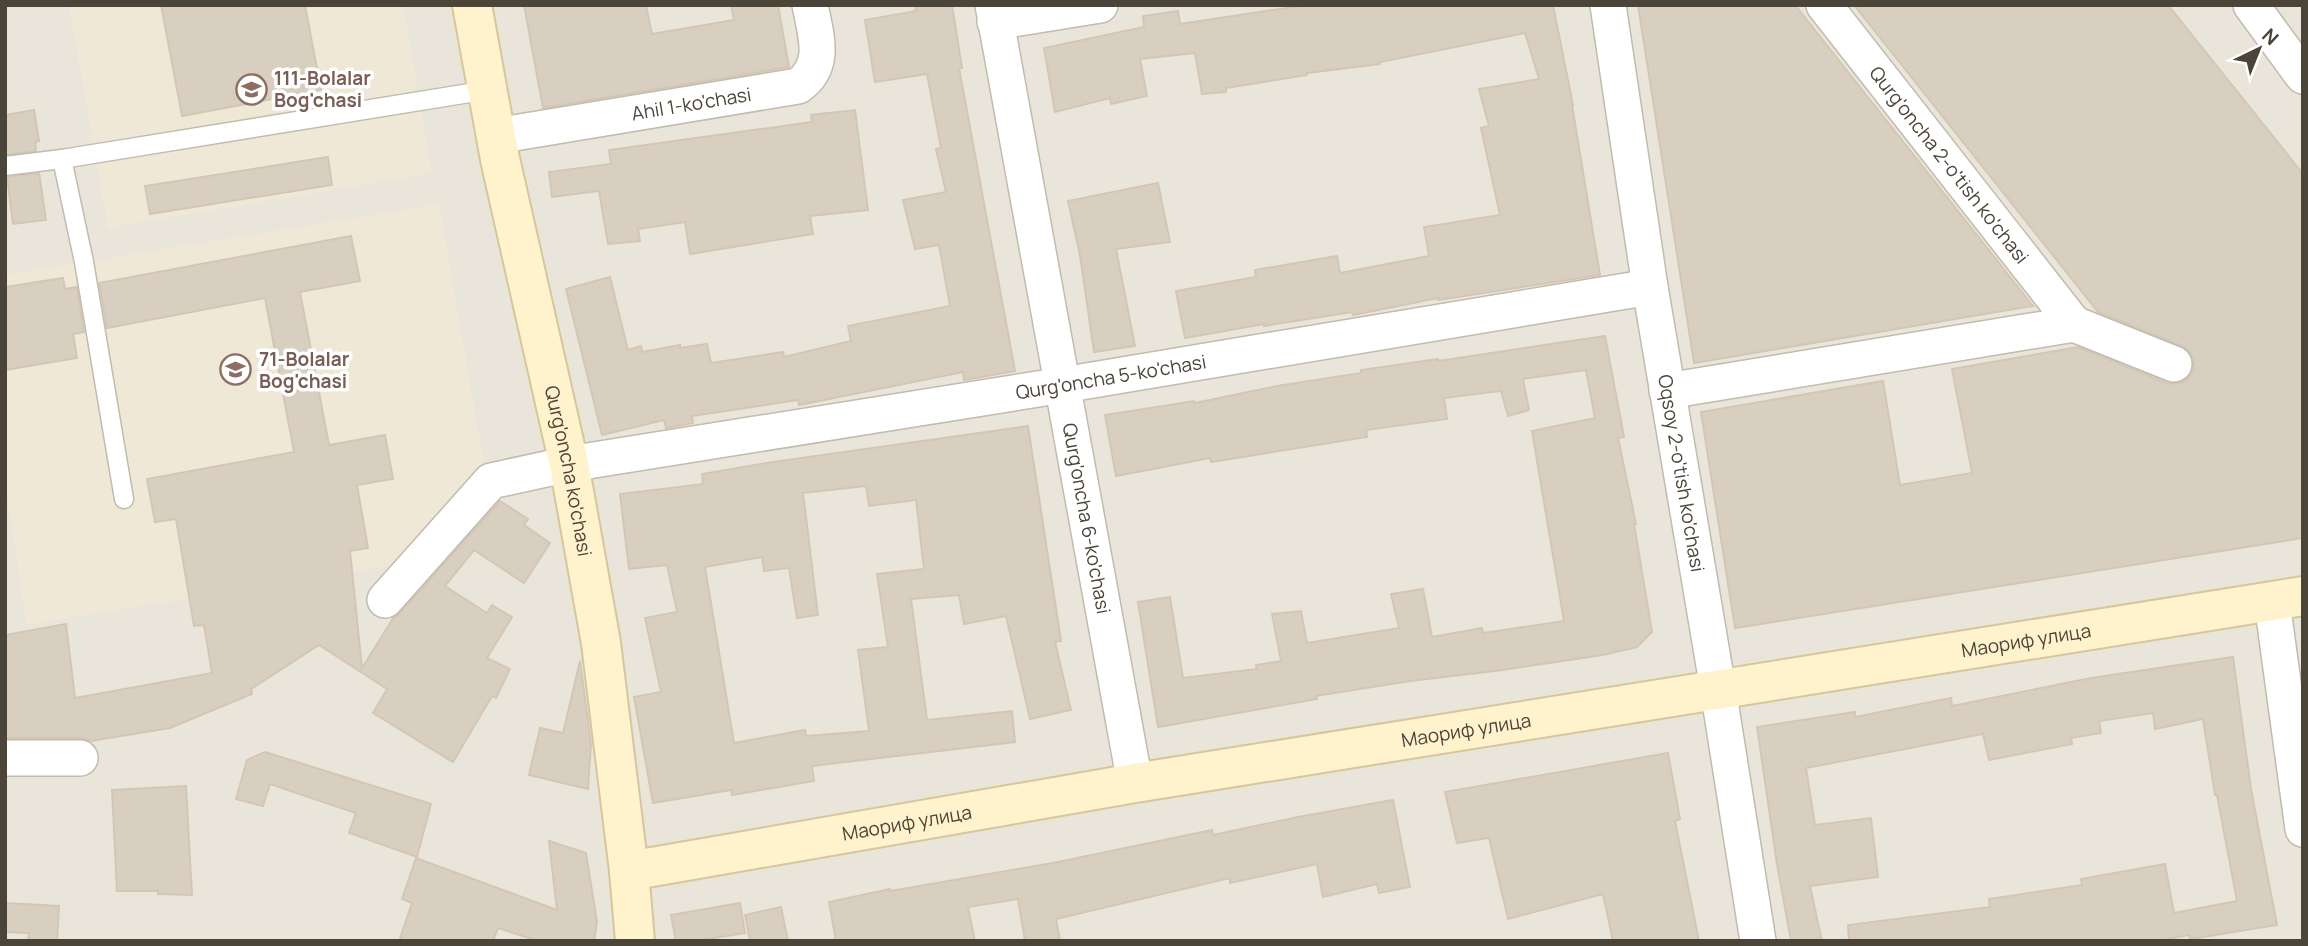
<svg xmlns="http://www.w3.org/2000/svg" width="2308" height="946" font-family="Manrope,sans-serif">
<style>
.residential{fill:#eae5da}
.education{fill:#efe8d6}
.building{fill:#d8cfc1;stroke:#d3c7b4;stroke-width:2;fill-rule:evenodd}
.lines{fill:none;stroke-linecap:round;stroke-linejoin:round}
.lane-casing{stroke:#c2bbae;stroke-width:21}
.street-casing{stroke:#c2bbae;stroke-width:38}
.secondary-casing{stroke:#d6c79b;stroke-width:42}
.lane{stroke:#fff;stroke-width:18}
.street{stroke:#fff;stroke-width:35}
.secondary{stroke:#fff3cd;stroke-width:38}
.labels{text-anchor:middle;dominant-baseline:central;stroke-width:7;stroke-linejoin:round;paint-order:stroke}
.education-label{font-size:19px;font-weight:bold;fill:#785e54;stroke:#fff;text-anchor:start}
.street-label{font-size:19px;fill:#4b4439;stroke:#fff}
</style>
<rect width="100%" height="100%" fill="#f6f3ec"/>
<rect class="residential" x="5" y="5" width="2298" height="936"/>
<g class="education">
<path d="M69,5H403L432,173L108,228Z"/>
<path d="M439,204L484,465L390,566L26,625L5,480V275Z"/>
</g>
<g class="building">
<path d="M161,5H305L321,90L182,116Z"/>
<path d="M524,5H646L652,34L734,20L731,5H778L789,67L543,108Z"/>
<path d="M915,5H952L962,68H959L1015,371L964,380L963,372L799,405L798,400L692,416L693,423L666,428L664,420L602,435L566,289L610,277L628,350L641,346L642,352L680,345V348L707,344L711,363L783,352L784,357L851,341L848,326L950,306L939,245L915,249L903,200L946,192L936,149L941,148L927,74L875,82L865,20L916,11Z"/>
<path d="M1306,5H1553L1573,105H1572L1600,275L1438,300V298L1353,315L1352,312L1264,326V324L1185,338L1176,291L1256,277L1255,270L1337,256L1340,273L1429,256L1424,227L1500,215L1481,128L1489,126L1479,89L1539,79L1525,33L1380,62V64L1307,73V75L1226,88V92L1202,94L1195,53L1140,59L1147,96L1111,104L1110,98L1055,112L1044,48L1144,27L1143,16L1178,11L1180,24Z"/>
<path d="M1638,5H1795L2033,306L1694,363Z"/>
<path d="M1854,5H2168L2303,174V538L1735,628L1701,412L1883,381L1900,485L1972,473L1952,369L2078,347L2167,383L2178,384L2186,380L2193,371L2194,360L2190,352L2182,346L2098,312Z"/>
<path d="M34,110L39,141L35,142L36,151L5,155V115Z"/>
<path d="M855,110L868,210L810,216L813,234L690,254L685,222L638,229L640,241L608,244L599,191L552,197L549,172L611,164L609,150L812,122L811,115Z"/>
<path d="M328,157L332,185L150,214L145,186Z"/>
<path d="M39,173L46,220L13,224L7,177Z"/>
<path d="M1158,183L1170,242L1116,249L1135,346L1094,352L1080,255L1068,201Z"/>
<path d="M351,236L360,281L300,292L329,445L385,435L393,479L357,485L368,548L350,551L362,668L394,617L400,613L500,501L528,519L524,525L550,543L524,583L474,550L445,586L487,613L492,605L512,617L487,658L510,669L496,698L492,696L453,762L373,713L387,689L319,645L251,689L252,694L170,728L91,741L80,738H5V635L66,624L75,698L212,673L204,625L194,626L176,519L155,522L147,479L294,452L265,298L107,328L99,283Z"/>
<path d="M63,278L65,289L77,287L84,332L73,334L77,358L5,370V287Z"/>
<path d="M1605,336L1624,437L1618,438L1636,524H1634L1652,632L1637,647L1603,655L1495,671L1410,681L1316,696L1317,699L1158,727L1138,602L1170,597L1183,678L1257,669L1256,665L1281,661L1272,614L1301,611L1307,643L1399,628L1391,594L1423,589L1432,637L1482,628L1483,633L1564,621L1532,431L1595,418L1586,370L1523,379L1529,410L1508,416L1501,391L1444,398L1447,419L1366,430L1367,437L1211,462L1210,458L1116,476L1105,415L1194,401L1195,403L1277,386L1361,373V370L1438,359V361Z"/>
<path d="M1028,426L1061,641L1055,642L1071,710L1030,719L1006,616L964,624L959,595L911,599L927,720L1012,711L1015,742L812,766L814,781L732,795L731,790L653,803L634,697L661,692L645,618L677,612L667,565L629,569L620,494L703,484L702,474L773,462ZM866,486L869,506L916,500L924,569L877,574L888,647L858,650L869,731L806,736L805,730L734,743L705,567L762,557L764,571L789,568L797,618L818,615L803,493Z"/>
<path d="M2233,657L2251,789L2277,925L2190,939L2189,935L2157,941H1849L1848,925L1990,907L1989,899L2082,885L2081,879L2165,864L2174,913L2237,901L2217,795H2215L2203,719L2155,729L2153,713L2099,721L2101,733L2071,738L2072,744L1989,760L1983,734L1806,768L1815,825L1871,818L1878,877L1810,886L1822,941H1791L1777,864L1757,727L1855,712V717L1951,698L1952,706L2091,678Z"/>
<path d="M580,661L591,744L588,789L529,775L540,728L563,733Z"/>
<path d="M265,752L431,804L417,857L349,833L356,813L270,784L263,806L236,799L247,760Z"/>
<path d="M1668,753L1680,819L1675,821L1699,941H1613L1603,894L1508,919L1489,838L1457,843L1445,792Z"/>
<path d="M186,786L192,895L158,894V891H117L112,790Z"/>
<path d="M1393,800L1410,887L1379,893L1377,884L1323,897L1317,864L1230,883V878L1056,919L1060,941H1025L1018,899L968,907L975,941H836L829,902L890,889V891L1053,863L1212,830L1213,835L1298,817Z"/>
<path d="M549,841L586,853L597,922L594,941H538L498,928L493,941H399L412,903L402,899L416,858L557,910Z"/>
<path d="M5,903L59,906L57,941H28L29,933L5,932Z"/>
<path d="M740,903L745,933L696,941H676L671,915Z"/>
<path d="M781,907L788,941H750L745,915Z"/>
</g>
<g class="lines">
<defs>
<g id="lane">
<path d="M62,159L84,262L124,499"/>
<path d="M5,166L62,159L488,90"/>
</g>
<g id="street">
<path id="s1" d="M993,5L1135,783"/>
<path id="s2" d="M1608,5L1650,287L1718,689L1758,941"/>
<path id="s3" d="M1824,5L2074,324"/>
<path d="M2251,5L2303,76"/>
<path d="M995,22L1100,5"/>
<path id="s4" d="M496,136L798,86C827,66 816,36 810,5"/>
<path d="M1667,391L2074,324L2174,364"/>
<path id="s5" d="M385,600L491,481L569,464L1063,385L1650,287"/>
<path d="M2272,602L2303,829"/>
<path d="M5,758H80"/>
</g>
<g id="secondary">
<path id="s6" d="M472,5L500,159L569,464L601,643L629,871L635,941"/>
<path id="s7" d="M629,871L1135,783L2303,596"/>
</g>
</defs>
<use href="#lane" class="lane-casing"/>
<use href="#street" class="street-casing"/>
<use href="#secondary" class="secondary-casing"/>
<use href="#lane" class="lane"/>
<use href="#street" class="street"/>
<use href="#secondary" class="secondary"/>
</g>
<defs>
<symbol id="school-ring" viewBox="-11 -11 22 22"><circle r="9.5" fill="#fff" stroke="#8d6e63" stroke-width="1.5"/><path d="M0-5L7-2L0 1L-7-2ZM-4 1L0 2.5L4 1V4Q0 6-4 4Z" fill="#8d6e63"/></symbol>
</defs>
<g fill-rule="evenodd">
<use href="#school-ring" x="234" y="72" width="35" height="35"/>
<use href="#school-ring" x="218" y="352" width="35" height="35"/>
</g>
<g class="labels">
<g class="education-label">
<text x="274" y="78">111-Bolalar<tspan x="274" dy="22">Bog'chasi</tspan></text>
<text x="259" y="359">71-Bolalar<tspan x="259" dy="22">Bog'chasi</tspan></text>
</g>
<g class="street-label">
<text stroke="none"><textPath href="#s4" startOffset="198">Ahil 1-ko'chasi</textPath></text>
<text stroke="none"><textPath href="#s3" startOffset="203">Qurg'oncha 2-o'tish ko'chasi</textPath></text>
<text stroke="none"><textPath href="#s5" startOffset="788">Qurg'oncha 5-ko'chasi</textPath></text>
<text stroke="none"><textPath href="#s6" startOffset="476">Qurg'oncha ko'chasi</textPath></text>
<text stroke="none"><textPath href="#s2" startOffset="474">Oqsoy 2-o'tish ko'chasi</textPath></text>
<text stroke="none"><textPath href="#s1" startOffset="522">Qurg'oncha 6-ko'chasi</textPath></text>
<text stroke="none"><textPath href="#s7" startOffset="1416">Маориф улица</textPath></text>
<text stroke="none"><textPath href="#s7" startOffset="849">Маориф улица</textPath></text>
<text stroke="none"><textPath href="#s7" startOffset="282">Маориф улица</textPath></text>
</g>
</g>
<rect width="2308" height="946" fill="none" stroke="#4b4439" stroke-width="14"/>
<g transform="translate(2259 49) rotate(43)" stroke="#ffffff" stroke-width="5" paint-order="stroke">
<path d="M0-5L12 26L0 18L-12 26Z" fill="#4b4439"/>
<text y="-10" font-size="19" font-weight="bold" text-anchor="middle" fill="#4b4439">N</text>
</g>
</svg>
